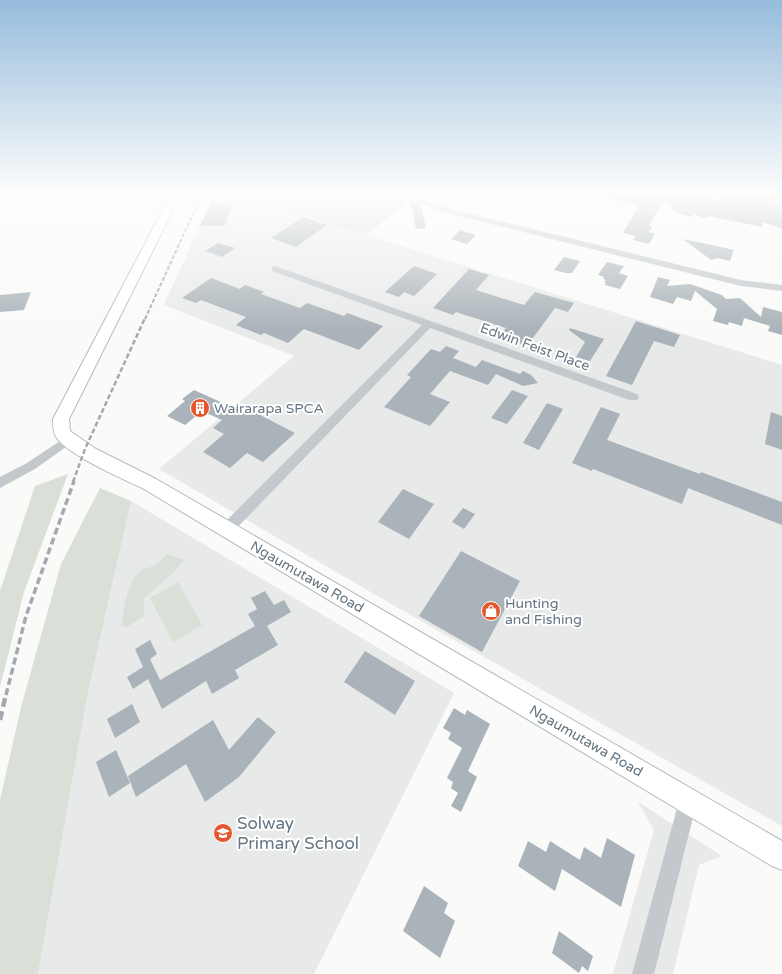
<svg xmlns="http://www.w3.org/2000/svg" width="782" height="974" font-family="'Varela Round',sans-serif">
<style>
.built{fill:#e8e9e9}
.green{fill:#dadfd7}
.building{fill:#aab3b9}
.lines{fill:none;stroke-linecap:round;stroke-linejoin:round}
.secondary-casing{stroke:#b3babf;stroke-width:2}
.street{fill:#c3c8cc;fill-rule:evenodd}
.secondary{fill:#fff;fill-rule:evenodd}
.rail-far3{stroke:#a2aab0;stroke-width:2;stroke-dasharray:4 2;stroke-linecap:butt}
.rail-far2{stroke:#a2aab0;stroke-width:2.5;stroke-dasharray:5 2.5;stroke-linecap:butt}
.rail-far1{stroke:#a2aab0;stroke-width:3.5;stroke-dasharray:7 3.5;stroke-linecap:butt}
.rail{stroke:#a2aab0;stroke-width:4.5;stroke-dasharray:9 4.5;stroke-linecap:butt}
.labels{text-anchor:middle;dominant-baseline:central;stroke-width:4;stroke-linejoin:round;paint-order:stroke}
.street-label{font-size:14px;fill:#657683;stroke:#fff}
.poi-label{font-size:14px;fill:#657683;stroke:#fff;text-anchor:start}
.near-poi-label{font-size:17px;fill:#657683;stroke:#fff;text-anchor:start}
</style>
<rect width="100%" height="100%" fill="#fafaf8"/>
<g class="built">
<path d="M214,194H235L782,365V826L412,616L159,469L294,356L164,305Z"/>
<path d="M131,501L454,693L314,974H38L88,692Z"/>
<path d="M638,802L722,856L699,865L673,974H613L654,830Z"/>
</g>
<g class="green">
<path d="M260,194H396L408,203L365,235L256,200Z"/>
<path d="M68,474L24,592L0,687V591L35,486Z"/>
<path d="M100,488L131,501L88,692L38,974H0V800L21,707L61,564Z"/>
<path d="M167,554L184,560L176,570L144,598V616L127,627L121,626C125,608 126,583 141,570C146,567 151,568 156,565C160,563 164,557 167,554Z"/>
<path d="M178,582L202,625L173,642L150,598Z"/>
</g>
<g class="building">
<path d="M611,194H704L718,199L729,194H782L772,202L782,207V229L763,222L762,227L708,216L705,218L693,214L692,217L677,213L663,200L649,226L652,227L649,232L655,234L649,244L633,240L636,236L623,233L639,206L610,199Z"/>
<path d="M410,199L421,206L426,228L416,229Z"/>
<path d="M211,203H233L224,226H200Z"/>
<path d="M303,217L327,225L296,247L271,238Z"/>
<path d="M460,230L476,235L467,244L451,239Z"/>
<path d="M683,239L712,245L734,250L730,261L718,258L711,260Z"/>
<path d="M218,243L235,248L222,257L205,251Z"/>
<path d="M564,257L580,261L572,273H566L554,270Z"/>
<path d="M607,262L624,266L619,273L628,276L620,289L605,285L606,283L604,282L606,280L603,279L604,277L598,275Z"/>
<path d="M414,266L437,274L414,296L404,292L399,297L385,292Z"/>
<path d="M469,269L489,275L476,290L524,305L535,292L574,303L568,312L555,308L527,346L500,336L506,328L456,312L453,315L433,308Z"/>
<path d="M658,277L670,280L667,286L690,284L722,295L726,299L740,298L761,317L763,307L782,312V335L768,331L770,326L744,318L742,326L729,322L728,325L713,321L717,309L695,291L691,301L677,297L673,304L650,297Z"/>
<path d="M211,278L240,289L245,285L264,292L261,294L300,308L307,303L344,316L347,313L383,326L359,350L304,329L288,343L264,333L261,335L236,325L246,317L201,300L196,303L182,298Z"/>
<path d="M31,292L24,310L0,312V295Z"/>
<path d="M636,321L680,335L674,347L654,341L632,385L606,376Z"/>
<path d="M570,328L604,339L590,361L576,357L585,342L569,330Z"/>
<path d="M446,346L459,351L453,358L476,367L482,360L520,374L523,371L531,375L538,383L523,386L496,374L488,385L450,371L430,394L450,402L430,426L384,407L411,377L407,375L431,349L440,352Z"/>
<path d="M194,390L236,409L241,405L295,433L263,462L247,453L230,468L203,452L224,434L213,428L222,420L202,411L185,425L167,416L185,401L182,399Z"/>
<path d="M512,390L528,396L507,424L491,418Z"/>
<path d="M547,403L563,409L539,450L523,443Z"/>
<path d="M601,407L620,414L607,440L700,474L701,472L782,502V525L688,488L682,504L593,469L592,471L572,463Z"/>
<path d="M771,412L782,416V450L765,444Z"/>
<path d="M403,489L434,504L409,539L378,522Z"/>
<path d="M463,508L475,514L464,529L452,522Z"/>
<path d="M461,551L520,581L482,652L419,616Z"/>
<path d="M265,591L274,605L284,600L291,612L267,626L278,645L235,670L239,678L212,694L206,681L162,709L148,679L133,689L127,677L143,667L135,649L150,640L157,654L150,659L160,680L255,626L248,614L257,609L251,598Z"/>
<path d="M365,651L415,681L395,715L344,682Z"/>
<path d="M132,704L140,722L115,738L107,719Z"/>
<path d="M454,708L465,715L467,710L490,724L468,771L477,777L461,812L451,806L458,793L451,788L453,782L447,778L462,748L448,739L451,733L443,728Z"/>
<path d="M258,717L276,732L239,777L205,802L186,764L136,797L128,776L213,720L229,750Z"/>
<path d="M116,750L130,783L109,797L96,762Z"/>
<path d="M607,838L635,855L621,907L562,869L555,891L518,866L528,841L546,852L550,841L580,860L584,847L601,858Z"/>
<path d="M424,886L448,903L444,913L455,921L440,958L403,931Z"/>
<path d="M559,931L593,956L588,971L582,966L579,973L552,953Z"/>
</g>
<g class="lines">
<defs>
<path id="secondary" d="M171,194H181L69,419L70,431L96,449L156,479L782,841V870L772,866L144,489C122,478 69,456 56,437C53,431 53,426 53,419Z"/>
</defs>
<use href="#secondary" class="secondary-casing"/>
<g class="street">
<path d="M405,194H413L425,201L451,209L741,280L782,285V291L741,286L446,213L420,204Z"/>
<path d="M275,266L637,394L639,397L637,400H629L430,328L231,534L226,536L221,534L219,530L221,526L422,325L272,271V267Z"/>
<path d="M69,435L73,436L75,439L73,442L35,469L0,488V477L27,463Z"/>
<path d="M688,792L695,794L697,801L654,974H632L679,801L681,794Z"/>
</g>
<use href="#secondary" class="secondary"/>
<path class="rail-far3" d="M145,319L202,194"/>
<path class="rail-far2" d="M73,482L85,449L145,318"/>
<path class="rail-far1" d="M6,695L26,616L74,481"/>
<path class="rail" d="M0,720L6,694"/>
</g>
<linearGradient id="sky" x2="0" y2="1"><stop stop-color="#96bcdc"/><stop offset="0.59" stop-color="#fdfdfc"/><stop offset="1" stop-color="#fdfdfc" stop-opacity="0"/></linearGradient>
<rect width="782" height="330" fill="url(#sky)"/>
<defs>
<symbol id="building-disc" viewBox="-11 -11 22 22"><circle r="9.5" fill="#e4572e" stroke="#fff"/><path d="M-4-6H4V6H1V3H-1V6H-4ZM-2.5-4.3h1.7v1.8h-1.7ZM.8-4.3h1.7v1.8H.8ZM-2.5-1h1.7V.8h-1.7ZM.8-1h1.7V.8H.8Z" fill="#fff"/></symbol>
<symbol id="shop-disc" viewBox="-11 -11 22 22"><circle r="9.5" fill="#e4572e" stroke="#fff"/><path d="M-5-2.5h2.3a2.7 3.5 0 0 1 5.4 0H5L5.5 6h-11ZM-1.5-2.5h3a1.5 2.3 0 0 0-3 0Z" fill="#fff"/></symbol>
<symbol id="school-disc" viewBox="-11 -11 22 22"><circle r="9.5" fill="#e4572e" stroke="#fff"/><path d="M0-5L7-2L0 1L-7-2ZM-4 1L0 2.5L4 1V4Q0 6-4 4Z" fill="#fff"/></symbol>
</defs>
<g fill-rule="evenodd">
<use href="#building-disc" x="189" y="397" width="22" height="22"/>
<use href="#shop-disc" x="480" y="600" width="22" height="22"/>
<use href="#school-disc" x="212" y="822" width="22" height="22"/>
</g>
<g class="labels">
<g class="street-label">
<text transform="translate(535 347) rotate(20)">Edwin Feist Place</text>
<text transform="translate(307 577) rotate(30)">Ngaumutawa Road</text>
<text transform="translate(586 741) rotate(30)">Ngaumutawa Road</text>
</g>
<g class="poi-label">
<text x="214" y="408">Wairarapa SPCA</text>
<text x="505" y="603">Hunting<tspan x="505" dy="16">and Fishing</tspan></text>
</g>
<g class="near-poi-label">
<text x="237" y="823">Solway<tspan x="237" dy="20">Primary School</tspan></text>
</g>
</g>
</svg>
